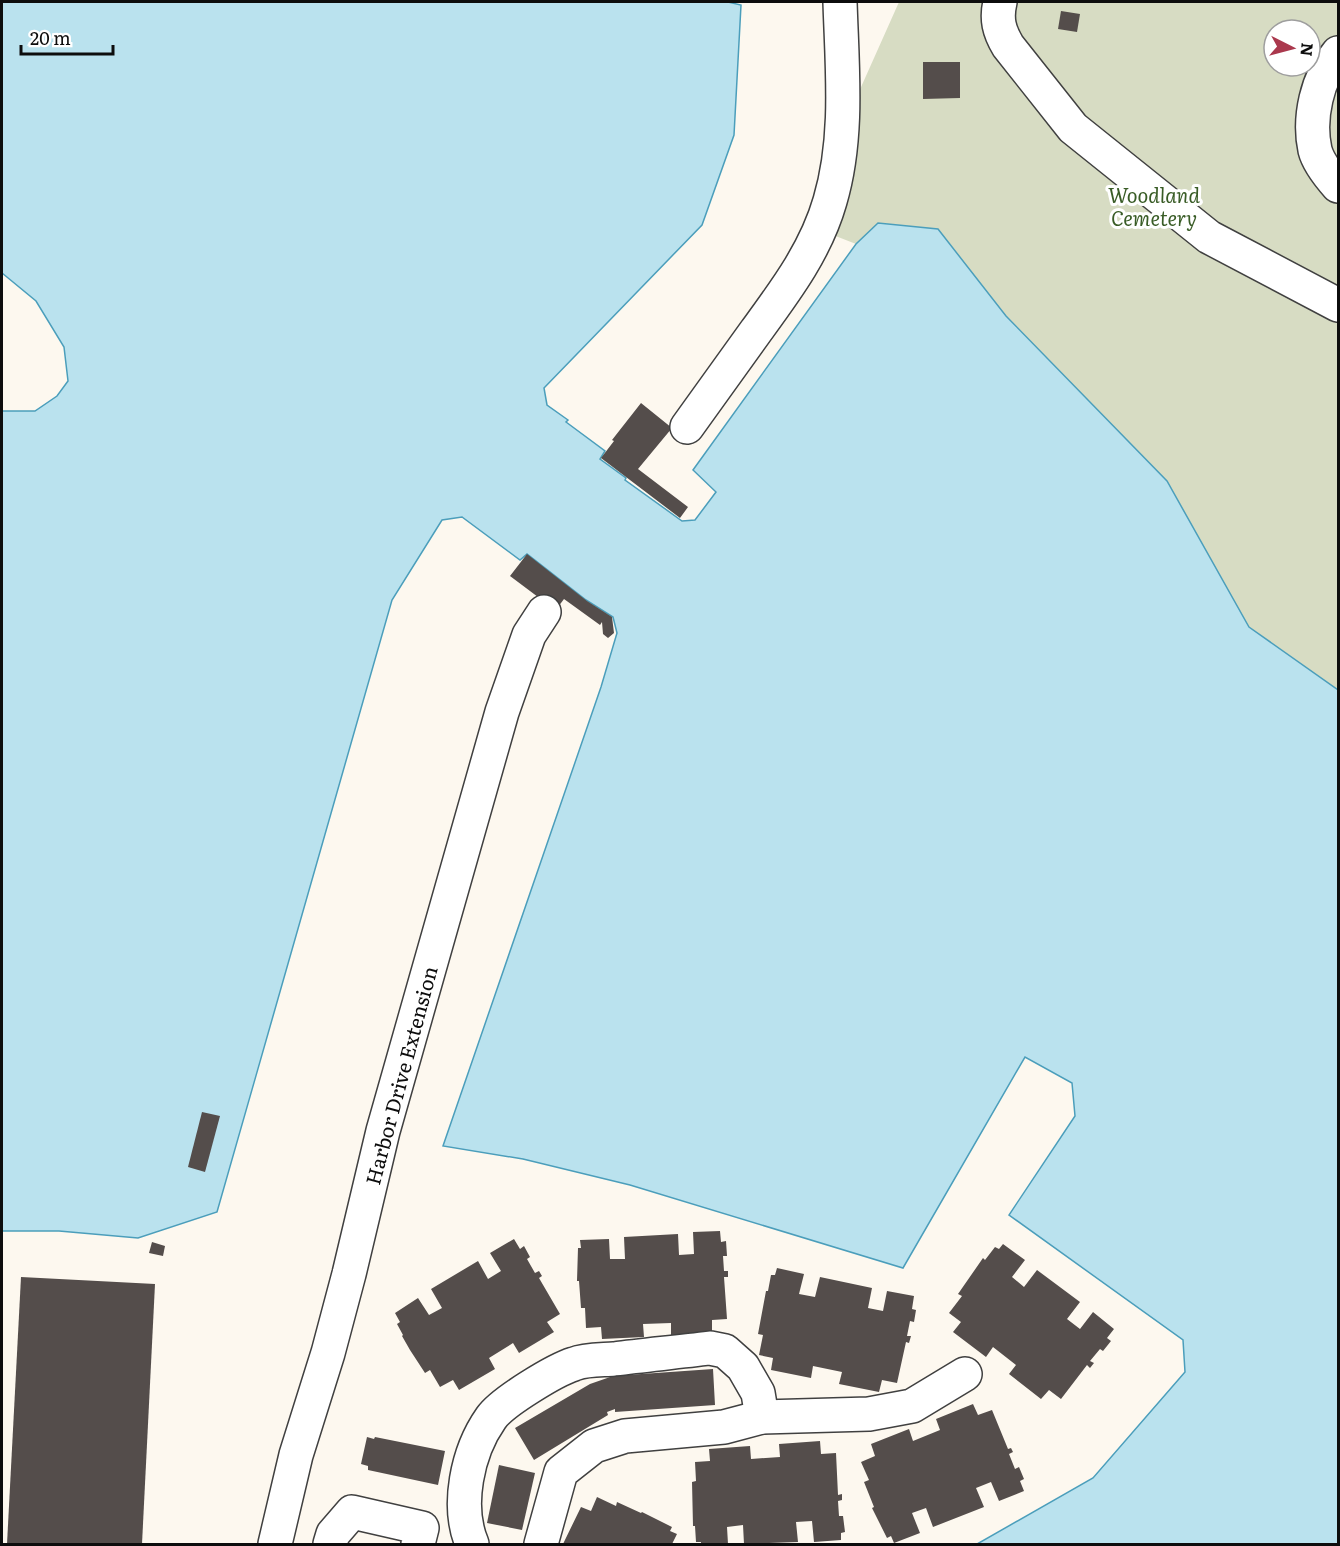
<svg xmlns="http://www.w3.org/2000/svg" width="1340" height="1546" font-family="Literata,serif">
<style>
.cemetery{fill:#d7dcc3;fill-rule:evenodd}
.water{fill:#bae2ee;stroke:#4b9ebb;stroke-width:1.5}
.building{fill:#544d4b}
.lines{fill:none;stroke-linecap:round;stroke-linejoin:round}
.minor-casing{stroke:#404040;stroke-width:36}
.minor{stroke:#fff;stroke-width:33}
.labels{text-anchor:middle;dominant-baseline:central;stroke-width:6;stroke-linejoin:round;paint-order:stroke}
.park-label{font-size:20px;font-style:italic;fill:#395c26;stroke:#fff}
.street-label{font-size:20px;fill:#0d0d0d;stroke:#fff}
</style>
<rect width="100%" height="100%" fill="#fdf8ef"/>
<path class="cemetery" d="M899,2H1338V690L1249,627L1167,481L1006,316L938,229L878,223L856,244L833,235L845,123ZM1274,30H1310V66H1274Z"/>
<path class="water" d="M2,2H728L741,5L734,135L702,225L544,388L547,405L568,420L566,422L605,451L600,459L626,478L625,480L682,521L695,520L716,492L693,470L856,244L878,223L938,229L1006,316L1167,481L1249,627L1338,690V1544H977L1093,1478L1185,1372L1183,1340L1009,1215L1075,1116L1072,1083L1025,1057L903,1268L630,1185L523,1159L443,1146L601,687L617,633L613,617L586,600L527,554L520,560L462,517L442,520L392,600L217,1212L138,1238L59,1231H2V411H35L57,396L68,381L64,347L36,301L2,273Z"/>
<g class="building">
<path d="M1061,11L1080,14L1077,32L1058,29Z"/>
<path d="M923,62H960V98L923,99Z"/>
<path d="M641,403L672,428L638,469L688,507L680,518L601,458L614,441L612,440Z"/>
<path d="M527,554L587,601L612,617L614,633L608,638L603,634L602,622L600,625L564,599L558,607L542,600L510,576Z"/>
<path d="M202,1112L220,1116L205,1172L188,1167Z"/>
<path d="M720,1231L721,1242L726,1241L727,1256H723L724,1271H728V1277H724L727,1319L712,1320V1333L671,1335V1323L643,1324L644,1337L602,1339L601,1327L586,1328L585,1308H581L579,1281H577L578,1248H581L580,1240L609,1239L610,1259H625L624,1237L678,1234L679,1255L694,1254L693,1232Z"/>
<path d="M514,1239L520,1249L524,1246L530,1257L527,1259L535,1273L539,1271L542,1276L539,1278L560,1314L547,1322L554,1332L519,1353L513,1343L489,1358L495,1369L459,1390L453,1380L440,1387L430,1370L425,1373L410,1350L402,1336L403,1335L397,1324L400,1322L395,1313L418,1298L429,1315L442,1308L431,1289L478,1261L488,1279L501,1271L490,1253Z"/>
<path d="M152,1242L165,1246L163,1256L149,1253Z"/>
<path d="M1003,1244L1025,1260L1012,1277L1024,1287L1037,1270L1080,1302L1067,1319L1080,1329L1093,1312L1114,1329L1107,1338L1111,1341L1103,1351L1100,1349L1090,1361L1094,1363L1090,1368L1087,1365L1061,1399L1049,1390L1041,1399L1009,1374L1016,1365L993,1347L986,1357L953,1332L961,1322L949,1313L962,1296L958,1294L983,1258L985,1260L995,1247L999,1249Z"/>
<path d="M777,1268L804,1274L799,1294L815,1297L820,1277L872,1288L868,1308L883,1311L887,1291L914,1296L912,1309L916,1310L914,1322L910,1321L907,1336H911L909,1343L906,1342L897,1383L882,1380L879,1392L839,1384L842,1372L813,1366L811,1378L771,1370L773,1358L759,1355L763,1335L758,1334L766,1291H768L771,1275H775Z"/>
<path d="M21,1277L155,1284L142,1544H7Z"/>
<path d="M713,1369L715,1405L615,1412V1409L607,1412L608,1415L534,1460L515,1428L590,1384L613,1376Z"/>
<path d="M973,1404L978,1415L992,1410L1008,1449L1011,1448L1013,1452L1009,1454L1015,1469L1019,1467L1024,1479L1020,1481L1024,1491L999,1501L991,1482L976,1488L984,1507L933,1527L926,1508L912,1513L920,1533L894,1543L891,1536L887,1538L872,1508L874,1507L864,1482L869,1480L861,1462L875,1456L871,1444L909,1429L913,1441L940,1430L936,1419Z"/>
<path d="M367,1437L374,1439L375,1437L445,1451L438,1485L368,1470V1466L361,1464Z"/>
<path d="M820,1441L821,1454L836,1453L838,1495L842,1494V1500L838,1501L839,1516H843L845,1532L841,1533V1540L814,1542L812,1521L796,1522L798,1542L744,1544L743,1525L727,1527L728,1544H701V1542H696L695,1526H693L692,1482L696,1481L695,1462L710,1461L709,1449L750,1446L751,1459L780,1457L779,1444Z"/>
<path d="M499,1465L535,1473L522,1530L487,1523Z"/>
<path d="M597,1497L616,1506L617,1502L641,1513L642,1512L672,1527L670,1531L677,1534L672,1544H563L581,1507L591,1511Z"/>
</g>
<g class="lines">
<defs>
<g id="minor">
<path d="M1000,2C996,19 999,31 1008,46L1073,128L1209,237L1338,305"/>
<path d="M1338,53C1317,78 1308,118 1315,150C1318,162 1330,177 1338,186"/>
<path d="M687,427C710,395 733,363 756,331C786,290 816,250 830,201C849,137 842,67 840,2"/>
<path d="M275,1544L296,1455L328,1353L349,1274L383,1131L502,712L529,635L544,612"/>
<path d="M330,1544L333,1534L352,1512L422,1528L418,1544"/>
<path d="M472,1544C456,1506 467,1452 491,1418C502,1402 555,1370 574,1364C586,1359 602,1360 614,1359C646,1355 678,1352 710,1348L725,1351L743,1367L758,1393L762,1417"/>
<path d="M541,1544L561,1472L594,1446L625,1436L724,1427L762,1417L869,1414L912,1406L965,1374"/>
</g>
</defs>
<use href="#minor" class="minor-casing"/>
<use href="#minor" class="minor"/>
</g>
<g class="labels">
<g class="park-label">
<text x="1154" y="194">Woodland<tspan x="1154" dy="23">Cemetery</tspan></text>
</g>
<g class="street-label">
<text transform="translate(400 1075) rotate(-75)">Harbor Drive Extension</text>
</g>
</g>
<rect width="1340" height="1546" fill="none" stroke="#0d0d0d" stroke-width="6"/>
<g transform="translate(1292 48) rotate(96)"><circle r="28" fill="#ffffff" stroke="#9e9e9e" stroke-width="1.5"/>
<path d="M0-4.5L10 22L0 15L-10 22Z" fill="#aa384d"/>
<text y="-9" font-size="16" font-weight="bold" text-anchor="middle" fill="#0d0d0d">N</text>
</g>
<path d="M21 45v9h92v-9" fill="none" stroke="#0d0d0d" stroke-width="3"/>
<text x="30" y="45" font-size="18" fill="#0d0d0d" stroke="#ffffff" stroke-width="4.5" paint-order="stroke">20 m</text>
</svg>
